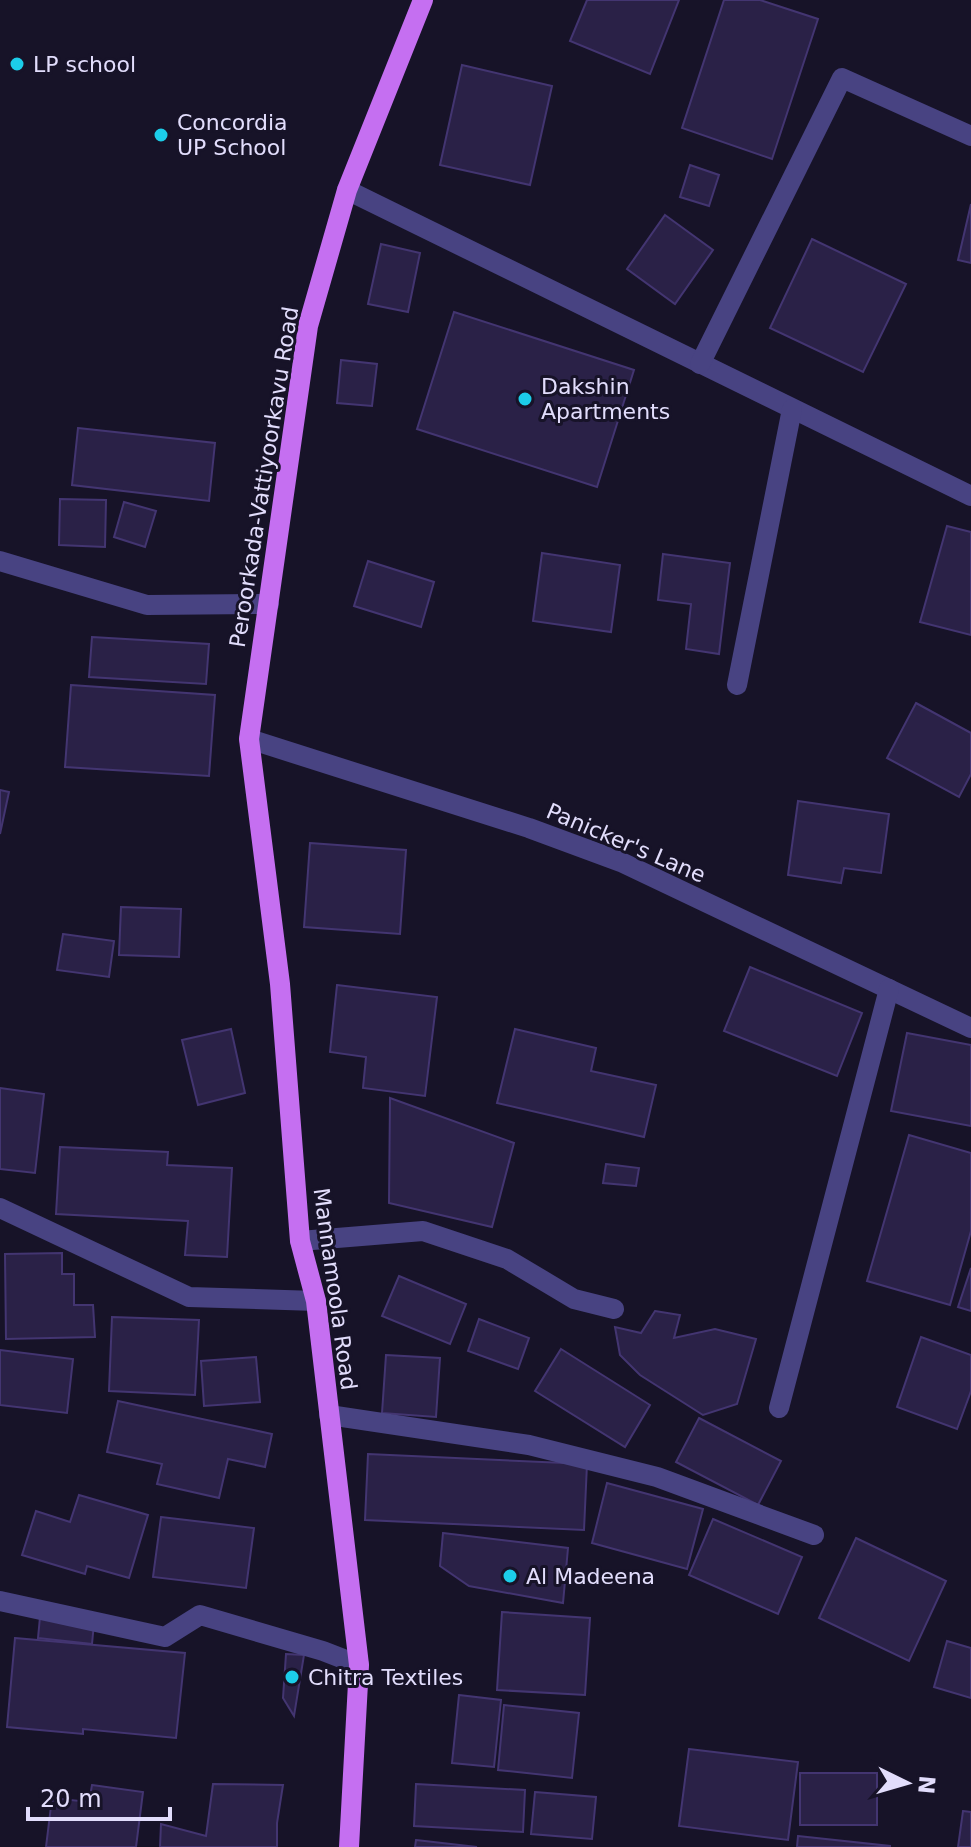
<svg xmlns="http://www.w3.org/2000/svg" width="971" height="1847" font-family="'DejaVu Sans',sans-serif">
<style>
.building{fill:#2a2147;stroke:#433571;stroke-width:2}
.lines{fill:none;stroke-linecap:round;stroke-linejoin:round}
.minor{stroke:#484382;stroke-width:20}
.major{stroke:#c56ff1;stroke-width:20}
.poi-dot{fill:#1ccde9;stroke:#171328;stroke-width:3}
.labels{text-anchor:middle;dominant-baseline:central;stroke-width:6;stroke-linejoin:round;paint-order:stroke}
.poi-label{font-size:22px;fill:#e2ddfc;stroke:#171328;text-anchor:start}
.street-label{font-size:22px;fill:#e2ddfc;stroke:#171328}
</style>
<rect width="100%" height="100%" fill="#171328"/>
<g class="building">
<path d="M587,0H679L650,74L570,41Z"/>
<path d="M724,0H760L818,19L772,159L682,128Z"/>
<path d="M462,65L552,86L530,185L440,165Z"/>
<path d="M690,165L719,175L709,206L680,197Z"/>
<path d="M971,204V263L958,260Z"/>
<path d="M665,215L713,250L675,304L627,269Z"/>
<path d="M812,239L906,284L863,372L770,328Z"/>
<path d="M381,244L420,253L408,312L368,304Z"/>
<path d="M454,312L634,370L597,487L417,429Z"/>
<path d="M341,360L377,364L372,406L337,403Z"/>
<path d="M78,428L215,443L209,501L72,485Z"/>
<path d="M60,499L106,500L105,547L59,545Z"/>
<path d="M124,502L156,511L145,547L114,537Z"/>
<path d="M947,526L971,532V635L920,622Z"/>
<path d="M542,553L620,565L611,632L533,621Z"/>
<path d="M663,554L730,563L719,654L686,649L691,604L658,600Z"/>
<path d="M368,561L434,582L421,627L354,606Z"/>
<path d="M92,637L209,644L206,684L89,677Z"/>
<path d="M71,685L215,695L209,776L65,767Z"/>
<path d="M916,703L971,733V774L959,797L887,758Z"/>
<path d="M0,790L9,792L0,834Z"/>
<path d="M798,801L889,814L881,873L844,868L841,883L788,875Z"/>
<path d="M310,843L406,850L400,934L304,927Z"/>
<path d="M121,907L181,909L179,957L119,955Z"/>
<path d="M63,934L114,941L109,977L57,970Z"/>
<path d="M750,967L862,1013L837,1076L724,1031Z"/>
<path d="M337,985L437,997L425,1096L363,1088L366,1057L330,1052Z"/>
<path d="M231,1029L245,1093L198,1105L182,1040Z"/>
<path d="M515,1029L596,1048L591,1071L656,1085L644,1137L497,1103Z"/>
<path d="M907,1033L971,1045V1126L891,1111Z"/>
<path d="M0,1088L44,1094L35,1173L0,1169Z"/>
<path d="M390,1098L514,1143L492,1227L389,1203Z"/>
<path d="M909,1135L971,1153V1231L950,1305L867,1281Z"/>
<path d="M60,1147L168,1152L167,1165L232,1168L227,1257L185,1255L188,1221L56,1214Z"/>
<path d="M606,1164L639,1168L636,1186L603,1183Z"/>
<path d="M62,1253V1274H74V1305H93L95,1337L6,1339L5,1254Z"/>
<path d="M971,1268V1311L958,1307Z"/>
<path d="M399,1276L466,1304L450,1344L382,1316Z"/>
<path d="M655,1311L680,1315L674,1338L715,1329L756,1339L737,1404L703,1415L640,1375L620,1355L615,1327L641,1333Z"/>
<path d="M112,1317L199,1320L195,1395L109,1391Z"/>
<path d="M479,1319L529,1338L518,1369L468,1351Z"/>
<path d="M921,1337L971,1355V1391L957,1429L897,1407Z"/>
<path d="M561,1349L650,1405L625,1447L535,1391Z"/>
<path d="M0,1350L73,1359L67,1413L0,1405Z"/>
<path d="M386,1355L440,1358L436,1417L382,1413Z"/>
<path d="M256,1357L260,1402L204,1406L201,1361Z"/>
<path d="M118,1401L272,1434L265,1467L228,1459L219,1498L157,1484L162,1464L107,1452Z"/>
<path d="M699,1418L781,1461L758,1505L676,1462Z"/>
<path d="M368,1454L587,1464L584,1530L365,1520Z"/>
<path d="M607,1483L703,1509L687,1569L592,1543Z"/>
<path d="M79,1495L148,1515L129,1578L87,1566L85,1574L22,1555L36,1511L70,1522Z"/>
<path d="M161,1517L254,1528L246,1588L153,1577Z"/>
<path d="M713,1519L802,1557L778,1614L689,1575Z"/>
<path d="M443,1533L568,1548L563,1603L469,1586L440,1566Z"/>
<path d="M856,1538L946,1581L909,1661L819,1618Z"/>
<path d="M502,1612L590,1618L585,1695L497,1690Z"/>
<path d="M40,1617L94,1623L92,1644L38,1638Z"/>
<path d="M15,1638L185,1653L176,1738L83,1729V1734L7,1727Z"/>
<path d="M947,1641L971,1648V1698L934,1687Z"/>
<path d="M286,1654L304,1655L294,1716L283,1698Z"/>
<path d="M459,1695L501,1700L494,1767L452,1763Z"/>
<path d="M504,1705L579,1713L572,1778L498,1770Z"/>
<path d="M689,1749L798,1762L788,1840L679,1826Z"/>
<rect x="800" y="1773" width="77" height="52"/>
<path d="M213,1784L283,1785L277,1823V1847H160L161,1824L206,1836Z"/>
<path d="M416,1784L525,1790L523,1832L414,1826Z"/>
<path d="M92,1785L143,1792L136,1847H46L52,1798L89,1802Z"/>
<path d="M535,1792L596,1797L592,1839L531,1834Z"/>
<path d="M963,1811L971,1812V1847H958Z"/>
<path d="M798,1836L890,1846V1847H797Z"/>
<path d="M416,1840L477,1847H415Z"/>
</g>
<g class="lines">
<g class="minor">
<path d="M347,190L971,496"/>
<path d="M700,364L842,78L971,136"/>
<path d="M0,561L147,605L269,604"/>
<path d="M737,685L792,409"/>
<path d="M249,739L529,828L621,862L971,1028"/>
<path d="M0,1208L189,1297L316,1301"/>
<path d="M300,1241L423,1231L507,1259L574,1299L614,1309"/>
<path d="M779,1408L889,989"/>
<path d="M329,1415L529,1445L657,1477L814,1535"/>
<path d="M0,1601L165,1637L200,1615L323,1651L359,1665"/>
</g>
<path class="major" d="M349,1847L359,1665L316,1301L300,1241L280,984L249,739L308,326L347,190L423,0"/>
</g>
<g class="poi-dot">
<circle cx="17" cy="64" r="8"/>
<circle cx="161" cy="135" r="8"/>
<circle cx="525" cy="399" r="8"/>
<circle cx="510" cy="1576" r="8"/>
<circle cx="292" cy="1677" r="8"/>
</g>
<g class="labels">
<g class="poi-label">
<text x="33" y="64">LP school</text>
<text x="177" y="122">Concordia<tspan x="177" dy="25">UP School</tspan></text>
<text x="541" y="386">Dakshin<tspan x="541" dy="25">Apartments</tspan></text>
<text x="526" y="1576">Al Madeena</text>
<text x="308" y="1677">Chitra Textiles</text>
</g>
<g class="street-label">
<text transform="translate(264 477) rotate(-81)">Peroorkada-Vattiyoorkavu Road</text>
<text transform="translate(626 843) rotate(23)">Panicker's Lane</text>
<text transform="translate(335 1289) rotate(82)">Mannamoola Road</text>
</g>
</g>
<g transform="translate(907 1783) rotate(95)" stroke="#171328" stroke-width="6" paint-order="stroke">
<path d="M0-6L14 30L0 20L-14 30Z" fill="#e2ddfc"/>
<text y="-12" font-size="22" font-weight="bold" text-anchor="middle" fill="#e2ddfc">N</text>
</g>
<path d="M28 1807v12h142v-12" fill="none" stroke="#e2ddfc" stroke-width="4"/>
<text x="40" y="1807" font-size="24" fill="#e2ddfc" stroke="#171328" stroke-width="6" paint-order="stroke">20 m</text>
</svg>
